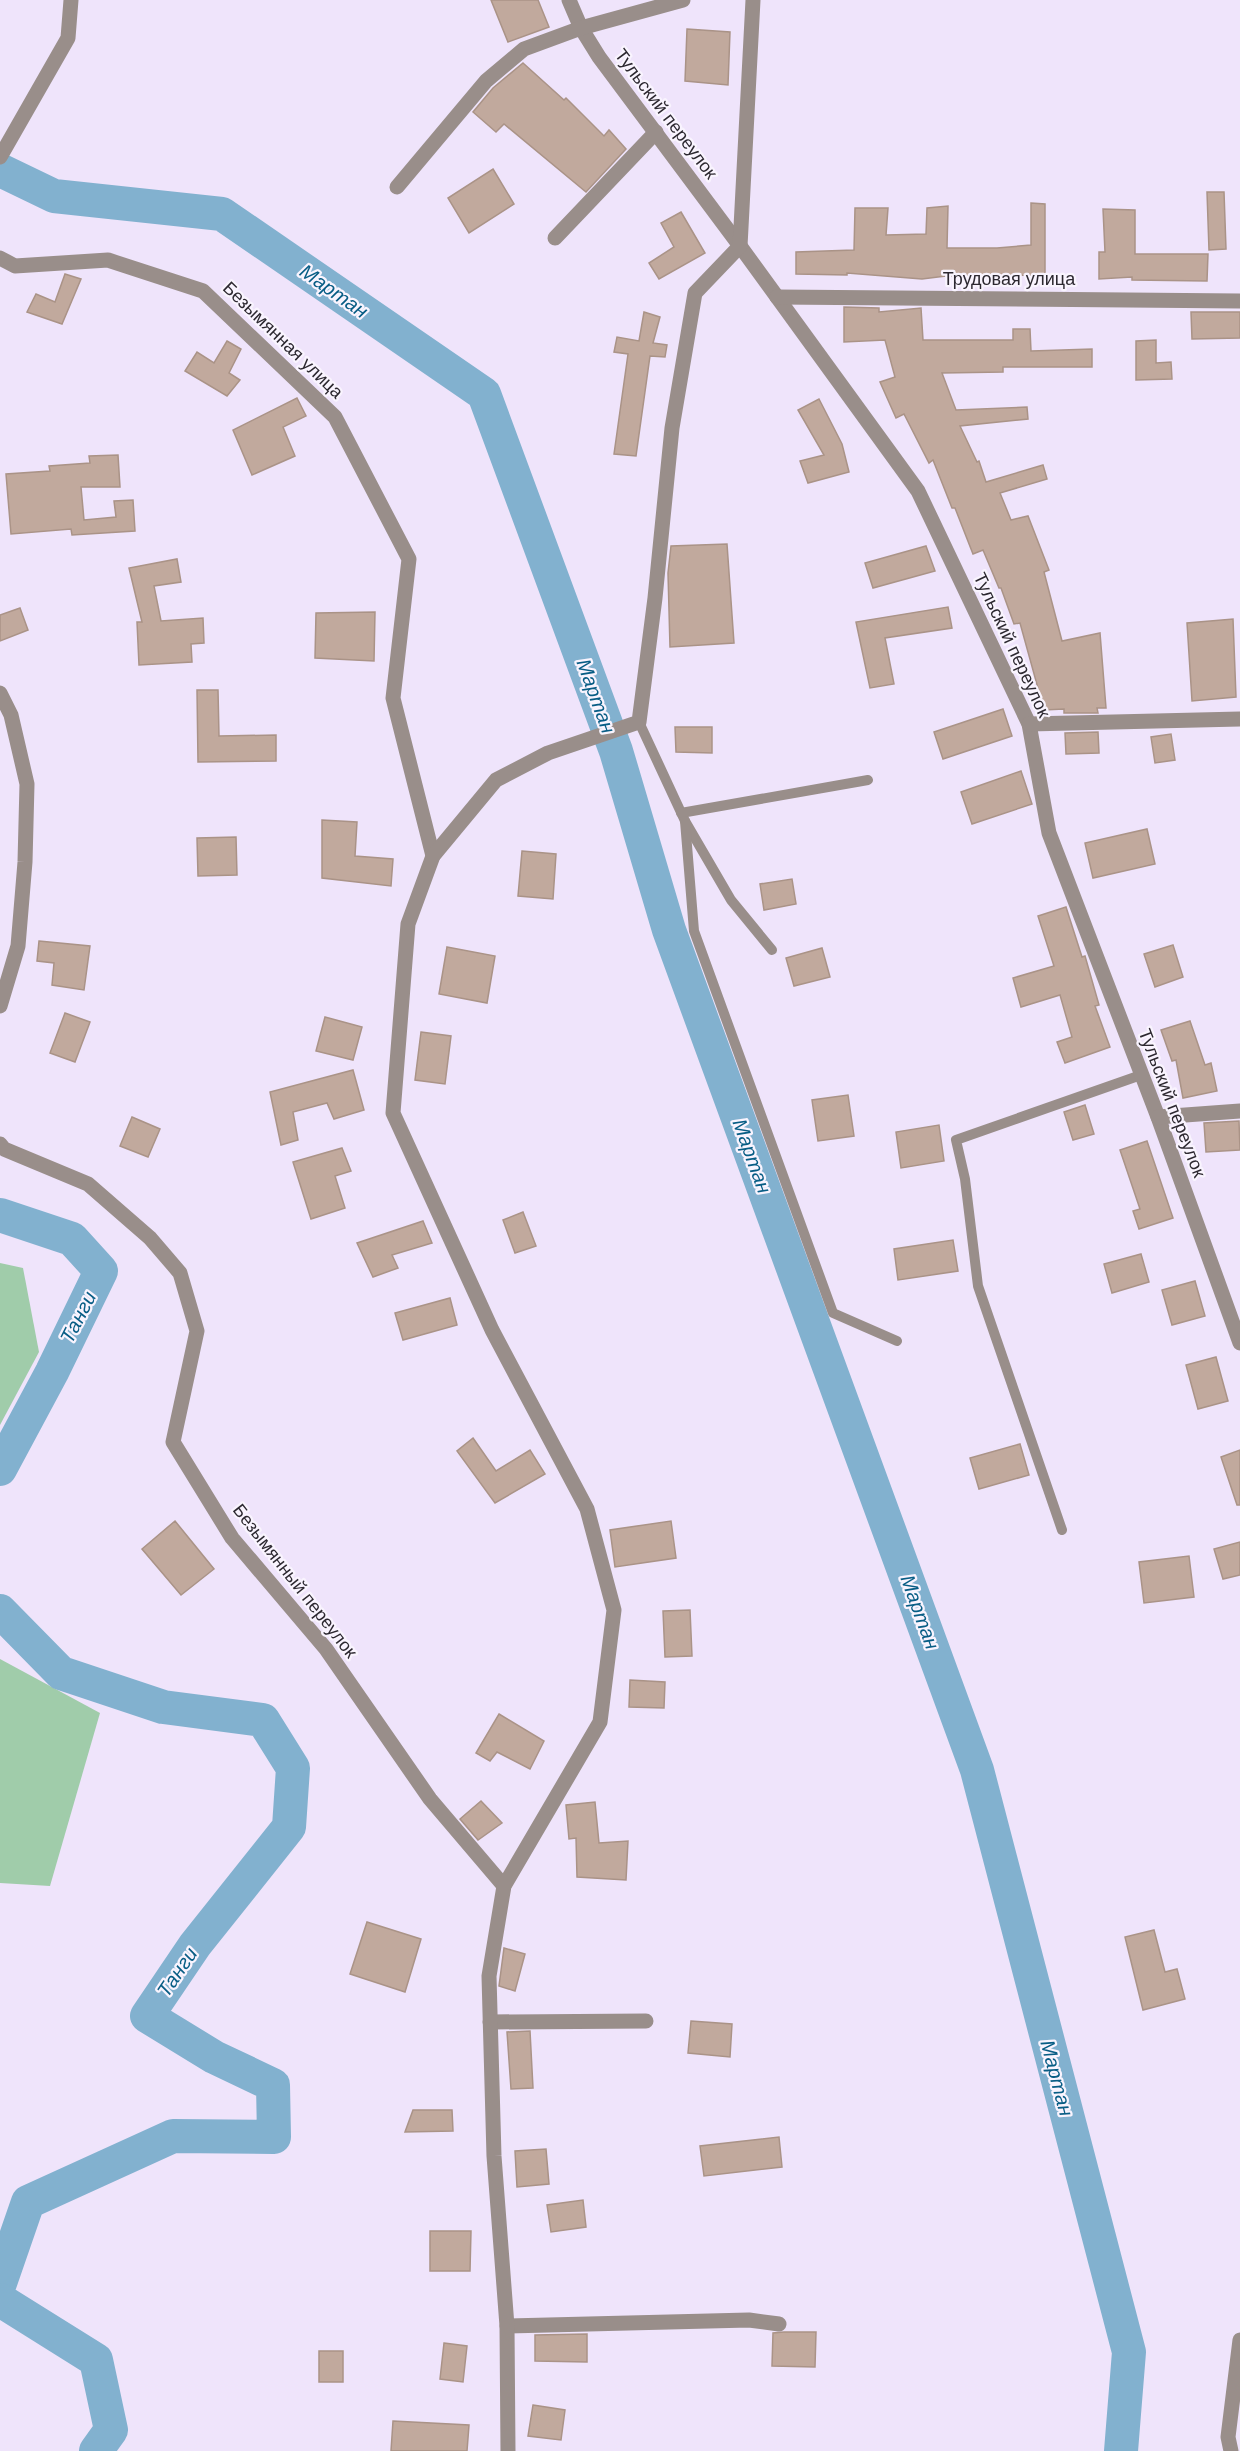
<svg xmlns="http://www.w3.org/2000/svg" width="1240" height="2451" font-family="Arial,sans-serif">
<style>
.green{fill:#a0ccaa}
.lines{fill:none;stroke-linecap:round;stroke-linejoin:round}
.river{stroke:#82b1cf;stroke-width:34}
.building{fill:#c1a99d;stroke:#aa9387;stroke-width:1.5}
.service{stroke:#998e8a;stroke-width:10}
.minor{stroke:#998e8a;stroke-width:15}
.tertiary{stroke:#998e8a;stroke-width:15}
.labels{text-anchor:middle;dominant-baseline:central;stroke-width:4.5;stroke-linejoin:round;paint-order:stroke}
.street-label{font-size:18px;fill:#2c2830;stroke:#f9f4fe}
.water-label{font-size:20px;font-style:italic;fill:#085d85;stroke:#f9f4fe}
</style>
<rect width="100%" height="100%" fill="#efe4fb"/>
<g class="green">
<path d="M0,1263L23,1268L39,1352L0,1425Z"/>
<path d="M0,1659L100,1713L50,1886L0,1883Z"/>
</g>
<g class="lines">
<g class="river">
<path d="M0,170L54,196L222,214L484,394L616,751L669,930L977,1770L1129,2352L1121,2451"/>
<path d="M0,1215L72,1239L101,1271L52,1372L0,1469"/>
<path d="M0,1611L61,1673L163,1707L263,1720L293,1768L289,1827L195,1945L147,2016L214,2057L273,2085L274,2137L173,2136L28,2202L0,2283"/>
<path d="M0,2300L96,2360L111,2430L96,2451"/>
</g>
</g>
<g class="building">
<path d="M491,0H538L549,27L508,42Z"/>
<path d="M687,29L730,32L728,85L685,81Z"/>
<path d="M523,63L564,100L566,98L604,136L609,130L626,149L586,192L504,124L496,132L473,112L493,88Z"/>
<path d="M493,169L514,204L469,233L448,198Z"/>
<path d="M1207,192H1224L1226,249L1209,250Z"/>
<path d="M1031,203L1045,204V276L992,274V277L946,276L922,279L847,273V275L796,274V252L854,250L855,208H888L886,235L926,234L927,208L948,206L947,248H997L1031,245Z"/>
<path d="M1103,209L1135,210V254H1208L1207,281L1132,280V277L1099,279V252H1105Z"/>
<path d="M681,212L705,253L659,279L649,263L674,247L661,223Z"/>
<path d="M65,274L81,279L62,324L27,312L36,294L55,302Z"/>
<path d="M844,307L879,308V312L921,308L923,340H1013V329H1030L1031,351L1092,349V367H1003V372L942,373L956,410L1027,407L1028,419L960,426L977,462L979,461L986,482L1043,465L1047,479L1000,493L1011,520L1028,516L1049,570L1044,572L1062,641L1100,633L1106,708H1097L1098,713H1064V709L1044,710L1020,623L1014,624L1001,588H999L983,550L973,554L955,508H952L933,460L929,463L904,414L896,418L880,382L895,377L885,340L844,342Z"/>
<path d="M644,312L660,317L653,343L667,345L665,357L650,356L636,456L614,454L628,354L614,352L617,337L639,341Z"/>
<path d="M1191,312H1240V338L1192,339Z"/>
<path d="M1156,340V363L1171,362L1172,379L1136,380V341Z"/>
<path d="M227,341L241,349L229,373L240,380L227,396L185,371L197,352L214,363Z"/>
<path d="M297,398L306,416L283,427L295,456L252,475L233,430Z"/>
<path d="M819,399L842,444L849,472L808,483L800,461L824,455L798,410Z"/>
<path d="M118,455L120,487H81L84,520L116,517L114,501L133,500L135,531L72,535L71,529L11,534L6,474L50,471L49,466L90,463L89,456Z"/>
<path d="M727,544L734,643L670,647L668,573L671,546Z"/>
<path d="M926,546L935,571L873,588L865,563Z"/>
<path d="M177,559L181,582L154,586L161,621L203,618L204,643L191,644L192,662L139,665L137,622H142L129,568Z"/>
<path d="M948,607L952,628L885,638L894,684L870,688L856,622Z"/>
<path d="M20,608L28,630L0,641V615Z"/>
<path d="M375,612L374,661L315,658L316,613Z"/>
<path d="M1233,619L1236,697L1192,701L1187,623Z"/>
<path d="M197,690H218L219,736L276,735V761L198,762Z"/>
<path d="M1003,709L1012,736L943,759L934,732Z"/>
<path d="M675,727H712V753L676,752Z"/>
<path d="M1098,732L1099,753L1066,754L1065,733Z"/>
<path d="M1171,734L1175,760L1155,763L1151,737Z"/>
<path d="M1021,771L1032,804L972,824L961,792Z"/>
<path d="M322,820L357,822L355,856L393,859L391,886L322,878Z"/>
<path d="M1147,829L1155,864L1093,878L1085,843Z"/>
<path d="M236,837L237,875L198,876L197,838Z"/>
<path d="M522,851L556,854L553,899L518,896Z"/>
<path d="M792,879L796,904L764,910L760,884Z"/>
<path d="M1066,907L1082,957L1085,956L1099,1005L1095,1006L1110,1047L1065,1063L1057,1042L1072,1037L1060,995L1021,1007L1013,978L1054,966L1038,916Z"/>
<path d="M39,941L90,946L84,990L52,985L54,963L37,961Z"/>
<path d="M1173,945L1183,977L1155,987L1144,954Z"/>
<path d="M447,947L495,956L487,1003L439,994Z"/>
<path d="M822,948L830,977L794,986L786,958Z"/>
<path d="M65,1013L90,1022L75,1062L50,1053Z"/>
<path d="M325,1017L362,1027L353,1060L316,1051Z"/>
<path d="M1190,1021L1205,1065L1211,1063L1217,1091L1183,1098L1176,1060L1172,1061L1161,1030Z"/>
<path d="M421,1032L451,1036L445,1084L415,1080Z"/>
<path d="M353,1070L364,1110L334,1119L327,1103L293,1112L298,1140L281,1145L270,1092Z"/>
<path d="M848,1095L854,1136L818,1141L812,1100Z"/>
<path d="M1085,1105L1094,1134L1073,1140L1064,1112Z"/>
<path d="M132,1117L160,1129L148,1157L120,1146Z"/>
<path d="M1239,1121L1240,1150L1206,1152L1204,1123Z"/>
<path d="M939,1125L944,1161L901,1168L896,1132Z"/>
<path d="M1147,1141L1173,1218L1139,1229L1133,1211L1140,1209L1120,1150Z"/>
<path d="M342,1148L351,1171L335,1176L345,1208L311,1219L293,1162Z"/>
<path d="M523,1212L536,1246L515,1253L503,1220Z"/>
<path d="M423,1221L432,1243L392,1255L398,1268L373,1277L357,1243Z"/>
<path d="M953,1240L958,1271L898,1280L894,1249Z"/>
<path d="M1141,1254L1149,1282L1112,1293L1104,1264Z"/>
<path d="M1195,1281L1205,1316L1172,1325L1162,1290Z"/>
<path d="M450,1298L457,1325L403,1340L395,1313Z"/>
<path d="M1216,1357L1228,1401L1198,1409L1186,1365Z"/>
<path d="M473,1438L496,1471L530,1450L545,1474L495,1503L457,1451Z"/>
<path d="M1020,1444L1029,1475L979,1489L970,1458Z"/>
<path d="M1240,1450V1505H1237L1221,1457Z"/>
<path d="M175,1521L214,1569L181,1595L142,1549Z"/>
<path d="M671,1521L676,1558L615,1567L610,1530Z"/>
<path d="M1240,1542V1575L1223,1579L1214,1549Z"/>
<path d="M1189,1556L1194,1597L1144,1603L1139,1562Z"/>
<path d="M690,1610L692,1656L665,1657L663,1611Z"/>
<path d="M630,1680L665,1682L664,1708L629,1707Z"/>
<path d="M499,1714L544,1741L530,1769L497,1752L490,1761L476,1753Z"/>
<path d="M481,1801L502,1823L478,1840L460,1819Z"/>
<path d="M595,1802L599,1843L628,1841L626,1880L577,1877L576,1838L569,1839L566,1805Z"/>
<path d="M367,1922L421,1939L405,1992L350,1974Z"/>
<path d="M1154,1930L1165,1972L1177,1969L1185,1999L1143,2010L1125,1937Z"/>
<path d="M504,1948L525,1954L515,1991L499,1986Z"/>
<path d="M691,2021L732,2024L730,2057L688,2053Z"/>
<path d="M530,2031L533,2088L511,2089L507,2032Z"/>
<path d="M413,2110H452L453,2131L405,2132Z"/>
<path d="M779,2137L782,2167L704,2176L700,2146Z"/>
<path d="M546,2149L549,2184L517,2187L515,2151Z"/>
<path d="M583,2200L586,2227L551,2232L547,2205Z"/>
<path d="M430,2231H471L470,2271H430Z"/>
<path d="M784,2332H816L815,2367L772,2366L773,2333Z"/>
<path d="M587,2334V2362L535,2361V2335Z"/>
<path d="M444,2343L467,2346L463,2382L440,2379Z"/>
<rect x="319" y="2351" width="24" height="31"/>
<path d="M533,2405L565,2410L561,2440L528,2436Z"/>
<path d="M393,2421L469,2425L467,2451H391Z"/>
</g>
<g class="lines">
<g class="service">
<path d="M639,722L685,821L731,900L772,950"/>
<path d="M681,813L868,780"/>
<path d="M685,821L694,931L833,1313L897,1341"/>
<path d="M1062,1530L978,1286L965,1179L956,1140L1141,1075"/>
</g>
<g class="minor">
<path d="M569,0L581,28L599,57L740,246L918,491L1029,724L1049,833L1158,1117L1240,1343"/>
<path d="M0,157L68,38L71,0"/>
<path d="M397,187L486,81L524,49L581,28L683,0"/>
<path d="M555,238L656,132"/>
<path d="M0,258L15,266L108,260L203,291L335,417L409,559L393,698L433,856"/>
<path d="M777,297L1240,301"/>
<path d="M0,693L11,715L27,784L25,862L18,946L0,1006"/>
<path d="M1029,724L1240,719"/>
<path d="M1158,1117L1240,1111"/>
<path d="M0,1144L4,1149L88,1184L150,1238L180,1273L197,1331L173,1442L232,1538L326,1649L430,1799L504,1886"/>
<path d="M490,2022L646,2021"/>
<path d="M507,2326L749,2320L779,2324"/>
<path d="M1231,2451L1228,2437L1240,2340"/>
</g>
<path class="tertiary" d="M508,2451L507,2326L494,2156L489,1976L504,1886L600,1722L614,1610L587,1509L492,1330L393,1113L408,924L433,856L496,780L548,753L639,722L655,598L672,428L695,293L740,246L753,0"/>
</g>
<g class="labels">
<g class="street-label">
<text transform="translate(666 114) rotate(53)">Тульский переулок</text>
<text x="1009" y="279">Трудовая улица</text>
<text transform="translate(283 340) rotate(44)">Безымянная улица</text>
<text transform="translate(1012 645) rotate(65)">Тульский переулок</text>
<text transform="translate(1172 1103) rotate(69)">Тульский переулок</text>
<text transform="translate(295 1581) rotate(52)">Безымянный переулок</text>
</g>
<g class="water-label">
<text transform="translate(334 291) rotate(35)">Мартан</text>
<text transform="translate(596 696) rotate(70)">Мартан</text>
<text transform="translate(752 1156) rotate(70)">Мартан</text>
<text transform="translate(78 1317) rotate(-63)">Танги</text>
<text transform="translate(920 1612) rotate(70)">Мартан</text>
<text transform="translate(177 1972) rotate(-56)">Танги</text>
<text transform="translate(1057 2078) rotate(75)">Мартан</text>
</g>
</g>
</svg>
